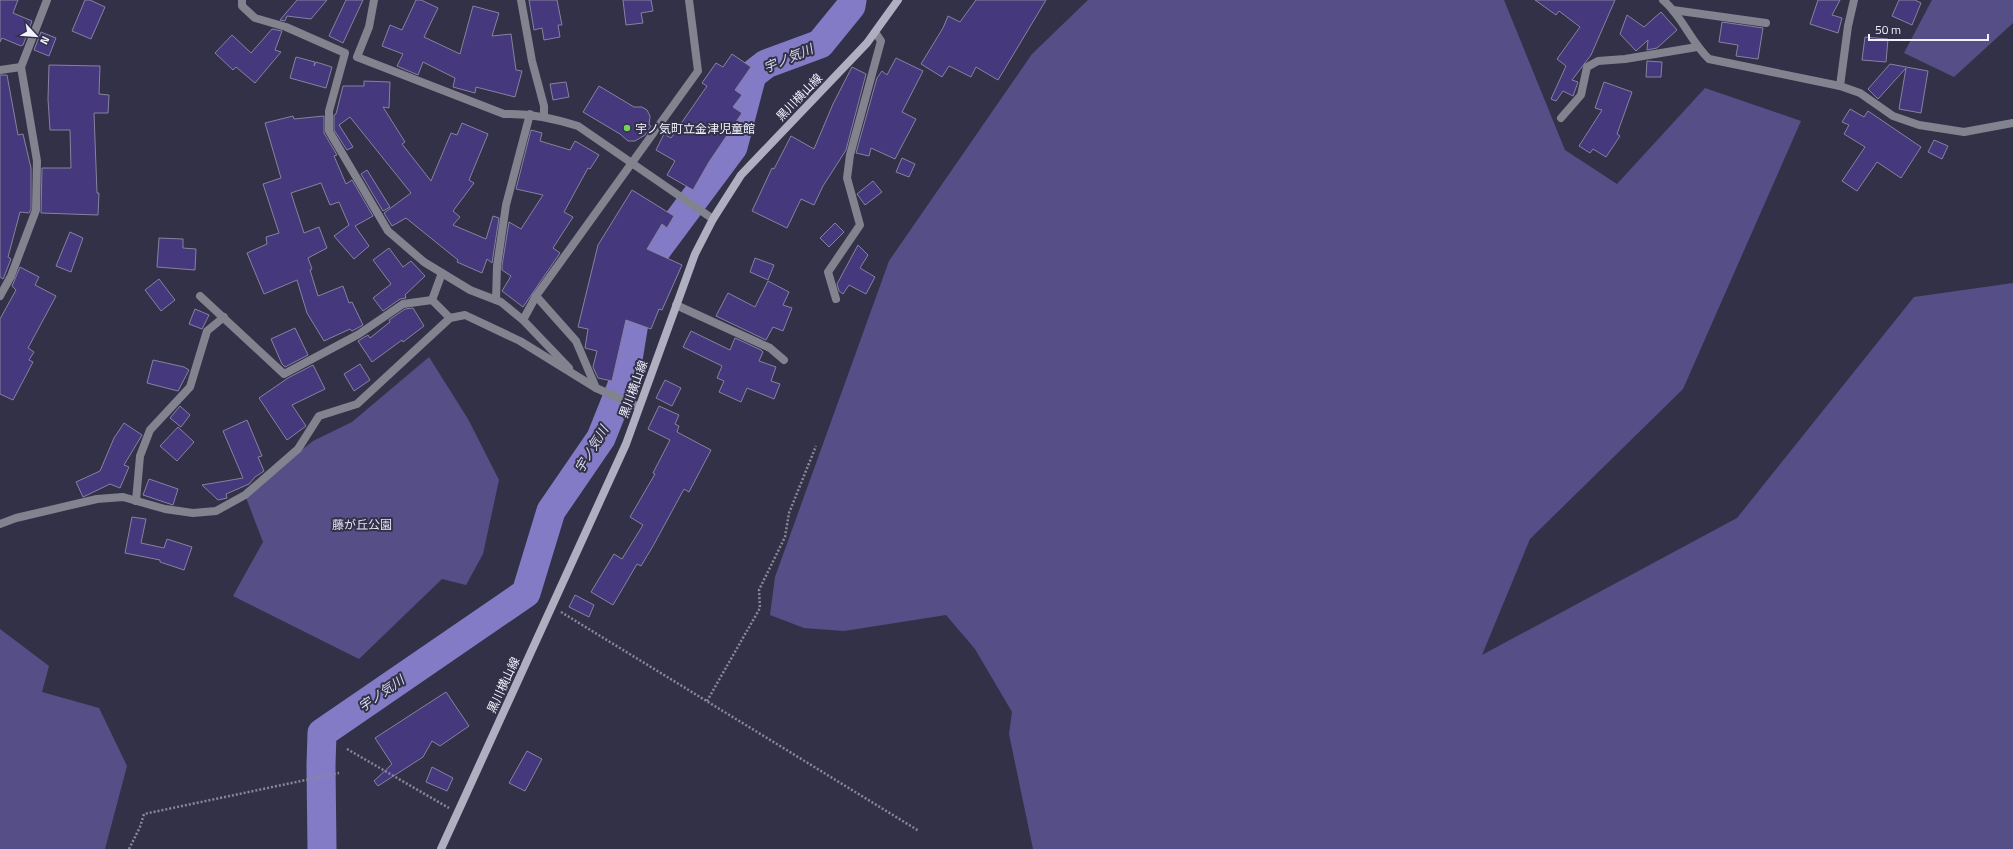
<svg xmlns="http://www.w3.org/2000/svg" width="2013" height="849" font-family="'Titillium Web','Noto Sans JP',sans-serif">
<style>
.green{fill:#564f87}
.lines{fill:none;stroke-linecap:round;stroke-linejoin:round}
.river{stroke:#847bc6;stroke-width:29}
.building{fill:#45387d;stroke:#85839e}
.path{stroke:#89889a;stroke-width:2.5;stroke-dasharray:2 2;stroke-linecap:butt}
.minor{stroke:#83838f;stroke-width:8}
.secondary{stroke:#b0afc2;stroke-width:8}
.poi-dot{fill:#78d158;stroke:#333148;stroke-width:1.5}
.labels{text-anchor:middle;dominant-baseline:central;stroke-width:4;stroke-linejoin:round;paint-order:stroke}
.street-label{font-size:12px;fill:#f2f2fe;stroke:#333148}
.poi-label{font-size:12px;fill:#f2f2fe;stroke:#333148;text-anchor:start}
.park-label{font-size:12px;fill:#e3e2f7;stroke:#333148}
.water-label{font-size:13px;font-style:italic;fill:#dbd9ee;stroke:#333148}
</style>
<rect width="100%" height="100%" fill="#333148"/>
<g class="green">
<path d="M1088,0H1504L1565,150L1617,184L1705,88L1801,121L1683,389L1530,539L1482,655L1737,518L1914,297L2013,283V849H1033L1009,734L1012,712L975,649L946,615L844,631L804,628L770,615L775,577L889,261L1032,54Z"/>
<path d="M1932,0H2013V23L1954,77L1904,53Z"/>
<path d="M429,357L468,419L499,480L483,554L466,585L442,579L359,659L233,596L263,542L245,495L313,441L352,422Z"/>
<path d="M0,629L49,666L42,692L99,708L127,766L105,849H0Z"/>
</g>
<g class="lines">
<path class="river" d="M322,849L321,765L322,733L526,593L551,511L601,438L625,378L643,268L733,147L752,75L766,64L820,44L851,6L852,0"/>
</g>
<g class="building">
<path d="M0,0H18L13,13L32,21L23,45L21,46L2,38L0,42Z"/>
<path d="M85,0H90L105,7L91,39L72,31Z"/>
<path d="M297,0H327L311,19L287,16L285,21L280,20Z"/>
<path d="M346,0H363L343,43L329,36Z"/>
<path d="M416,0H421L438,8L424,37L460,54L473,6L499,13L492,36L511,34L516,70L522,71L515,97L476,87L475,93L453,87L455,78L423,62L418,75L397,66L403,54L382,46L390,25L402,30Z"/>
<path d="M529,0H557L562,25H558L560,37L544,40L542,28L534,30Z"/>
<path d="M623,0H651L653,11L641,13L643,23L626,25Z"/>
<path d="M976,0H1046L998,80L976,67L971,77L949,66L942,77L921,64L943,28L948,16L960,22Z"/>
<path d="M1535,0H1615L1591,55L1572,80L1578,82L1573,96L1563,91L1556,101L1551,99L1566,66L1557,59L1580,27L1559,11L1556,15Z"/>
<path d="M1818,0H1840L1832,15L1842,18L1838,33L1810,24Z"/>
<path d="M1899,0H1915L1921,3L1912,25L1892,16Z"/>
<path d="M1661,12L1677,30L1657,48L1647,50L1648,40L1636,51L1620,34L1627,15L1644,27Z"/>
<path d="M1722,22L1763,28L1758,59L1736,56L1738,45L1719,42Z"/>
<path d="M272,29L282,31L275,50L281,52L255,83L236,67L233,70L215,53L232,35L251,53Z"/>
<path d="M41,32L56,38L49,56L34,50Z"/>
<path d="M1865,37L1888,39L1886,62L1862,60Z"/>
<path d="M732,54L751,67L735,90L742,95L733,107L742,113L709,162L693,190L667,175L675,161L656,150L664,134L671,138L707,86L702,83L716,63L723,67Z"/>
<path d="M296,57L315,62L314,66L316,62L332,67L326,88L290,78Z"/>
<path d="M896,58L923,71L902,112L916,119L895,159L871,148L869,156L856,153L877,78L882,71L887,75Z"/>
<path d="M1647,61L1662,62L1661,77H1646Z"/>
<path d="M1890,64L1928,71L1921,113L1899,109L1906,68L1878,99L1868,89Z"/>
<path d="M49,65L100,66L99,94L109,95L108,113H94L97,193H99L98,215L41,213L42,168H71L70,130H50L48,99Z"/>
<path d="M852,67L866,74L846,150L823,186L814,205L801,199L787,228L752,211L772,168L774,169L791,136L814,149L833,104Z"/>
<path d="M0,75H7L18,135L23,134L31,168V209L29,213L20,212L8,257L11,259L3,279L0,277Z"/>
<path d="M364,81L390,82L389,108L383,107L405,142L402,144L431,181L451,133L457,135L462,123L488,134L469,180L474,183L453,211L460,217L453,225L486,239L493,216L499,218L492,263L487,259L482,273L457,262L458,260L406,218L392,226L384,213L411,193L350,117L339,125L353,147L347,150L334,130V115L336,114L343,86H364Z"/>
<path d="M566,82L569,97L553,100L550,84Z"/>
<path d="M1604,82L1632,92L1617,134L1620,136L1606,157L1593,149L1590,153L1579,146L1602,110L1595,108Z"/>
<path d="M599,86L634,107H642L647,110L650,116L649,125L651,126L645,135L635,141H628L620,134L583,112Z"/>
<path d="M1850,109L1864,117L1868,111L1921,147L1901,178L1877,162L1857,191L1842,181L1865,147L1844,134L1849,125L1842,122Z"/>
<path d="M293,116L294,119L324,116V133L337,155L334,156L346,184L352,180L373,216L355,226L369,246L354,259L334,236L349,225L339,202L330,205L321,183L291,193L304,233L319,227L327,248L308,258L312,269L310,270L318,296L343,286L349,303L352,302L363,325L352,331L350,329L324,341L307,313L297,280L264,294L247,253L267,244L266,237L279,233L263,184L281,178L265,123Z"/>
<path d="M531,130L542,133L540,141L570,150L575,141L599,155L590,169L588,168L564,212L573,217L553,248L560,253L523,307L502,291L511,276L502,270V266L509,222L521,229L543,195L516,189Z"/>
<path d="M1934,140L1948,146L1942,159L1928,152Z"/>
<path d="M902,158L915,164L909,177L896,172Z"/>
<path d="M367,170L390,207L383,211L361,174Z"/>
<path d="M873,181L882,192L865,205L857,194Z"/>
<path d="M632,190L674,216L667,228L662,224L647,249L682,265L662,310L659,309L651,329L626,320L612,381L598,378L593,367L597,351L585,348L588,329L578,327L598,245Z"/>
<path d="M835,223L844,232L829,247L820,238Z"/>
<path d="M70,232L83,238L71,272L56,266Z"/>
<path d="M159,238L183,239V248L196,249L195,270L157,267Z"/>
<path d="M858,245L868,255L860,268L875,277L866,294L849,285L843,294L839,291L837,284Z"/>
<path d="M389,248L403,267L411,261L425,276L405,295L406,298L400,299L383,311L373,298L391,284L373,260Z"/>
<path d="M755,258L774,265L768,280L750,272Z"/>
<path d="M20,267L39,277L35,285L56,296L28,348L34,352L29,360L33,362L13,400L0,394V319L16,290L12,286Z"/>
<path d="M159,279L175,300L161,311L145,290Z"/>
<path d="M768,281L789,292L783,305L792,308L783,331L773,327L766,340L716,316L728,293L755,307Z"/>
<path d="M413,308L424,326L403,342L402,340L372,362L358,341L368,335L370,338L390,322L389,320L405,309Z"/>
<path d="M195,309L209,315L202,329L189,324Z"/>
<path d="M295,328L308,355L285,367L282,364L271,339Z"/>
<path d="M691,331L730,350L735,338L761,350L763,352L759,361L776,367L771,381L780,384L774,399L747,388L741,402L719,392L724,381L717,378L722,366L683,347Z"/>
<path d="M153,360L184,367L189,370L178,391L147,383Z"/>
<path d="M360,364L370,380L354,391L344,374Z"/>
<path d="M313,365L325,389L292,405L306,426L287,440L259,398L288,378Z"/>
<path d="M665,380L681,388L672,406L656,398Z"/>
<path d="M180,406L190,415L181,427L170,418Z"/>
<path d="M659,406L679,415L675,424L679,426L677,432L711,450L689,492L684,489L653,546L641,566L637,564L613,605L591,592L614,554L622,559L643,525L630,517L655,474L653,473L670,440L648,429Z"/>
<path d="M247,420L262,456L258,457L264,471L255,477L249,484L226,494L227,498L218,500L202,485L243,478L223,431Z"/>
<path d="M124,423L142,435L124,465L129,467L120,488L110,484L83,497L76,482L100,471L114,438Z"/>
<path d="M178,427L194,442L177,461L160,446Z"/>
<path d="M149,479L178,489L173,505L143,495Z"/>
<path d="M132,517L146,519L141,543L164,548L167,539L192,547L184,570L160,562V560L125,553Z"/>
<path d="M575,595L594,605L589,617L569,607Z"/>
<path d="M446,692L469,726L440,746L432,741L423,757L378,786L374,781L392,764L375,738Z"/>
<path d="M527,751L542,759L525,791L509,783Z"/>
<path d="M432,767L453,778L447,791L426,782Z"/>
</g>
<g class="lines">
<g class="path">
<path d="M561,612L919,831"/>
<path d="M707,701L760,608L759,590L785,537L789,513L816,446"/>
<path d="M347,749L449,808"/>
<path d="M129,849L140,827L144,814L339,773"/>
</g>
<g class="minor">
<path d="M242,0V6L255,18L286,27L345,53L329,111V131L388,231L424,262L470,290L501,302L523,320L569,368"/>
<path d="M374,0L369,27L357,57L504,114C530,113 553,118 578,126L713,219"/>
<path d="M521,0L532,61L544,106V116"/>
<path d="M1663,0C1682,16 1691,42 1709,59L1840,86L1860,93L1893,116L1919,125L1964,132L2013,123"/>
<path d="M1673,10L1766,23"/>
<path d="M0,70L21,67"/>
<path d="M1840,86L1848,26L1854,0"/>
<path d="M1561,118L1581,95L1587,67L1598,61L1625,59L1697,47"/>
<path d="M442,273L432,300L450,318"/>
<path d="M0,296L11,276L36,210L37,161L21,67L47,0"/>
<path d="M200,296L284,374L359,334L403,304L432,300"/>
<path d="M536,296L576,341L596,388L639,407"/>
<path d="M836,299L828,272L860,225L847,178L850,155L881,41L875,32"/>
<path d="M496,300L497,266L506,205L530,114"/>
<path d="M676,305L770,348L784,360"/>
<path d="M523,320L536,296L698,71L689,0"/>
<path d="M136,501L140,456L150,430L190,387L207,331L224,317"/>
<path d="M0,524L16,518L97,499L123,497L165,509L193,513L216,511L245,495L298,449L319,416L357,404L450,318L465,315L520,341L596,388"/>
</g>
<path class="secondary" d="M441,849L626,444L695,254L713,219L741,175L867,43L898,0"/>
</g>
<circle class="poi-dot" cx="627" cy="128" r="4"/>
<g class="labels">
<g class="street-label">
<text transform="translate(799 97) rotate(-46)">黒川横山線</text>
<text transform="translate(633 389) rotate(-70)">黒川横山線</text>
<text transform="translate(503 685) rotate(-65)">黒川横山線</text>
</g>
<g class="poi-label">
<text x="635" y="128">宇ノ気町立金津児童館</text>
</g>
<g class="park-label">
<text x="362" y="524">藤が丘公園</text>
</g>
<g class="water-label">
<text transform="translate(788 58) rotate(-23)">宇ノ気川</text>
<text transform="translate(591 449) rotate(-59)">宇ノ気川</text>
<text transform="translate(381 693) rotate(-35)">宇ノ気川</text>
</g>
</g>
<g transform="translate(36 36) rotate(116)" stroke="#333148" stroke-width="3" paint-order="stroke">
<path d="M0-3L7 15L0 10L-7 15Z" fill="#f2f2fe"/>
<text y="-6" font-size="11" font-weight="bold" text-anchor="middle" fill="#f2f2fe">N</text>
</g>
<path d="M1869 34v6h119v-6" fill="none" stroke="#f2f2fe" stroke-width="2"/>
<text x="1875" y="34" font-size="12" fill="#f2f2fe" stroke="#333148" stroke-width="3" paint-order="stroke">50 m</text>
</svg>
